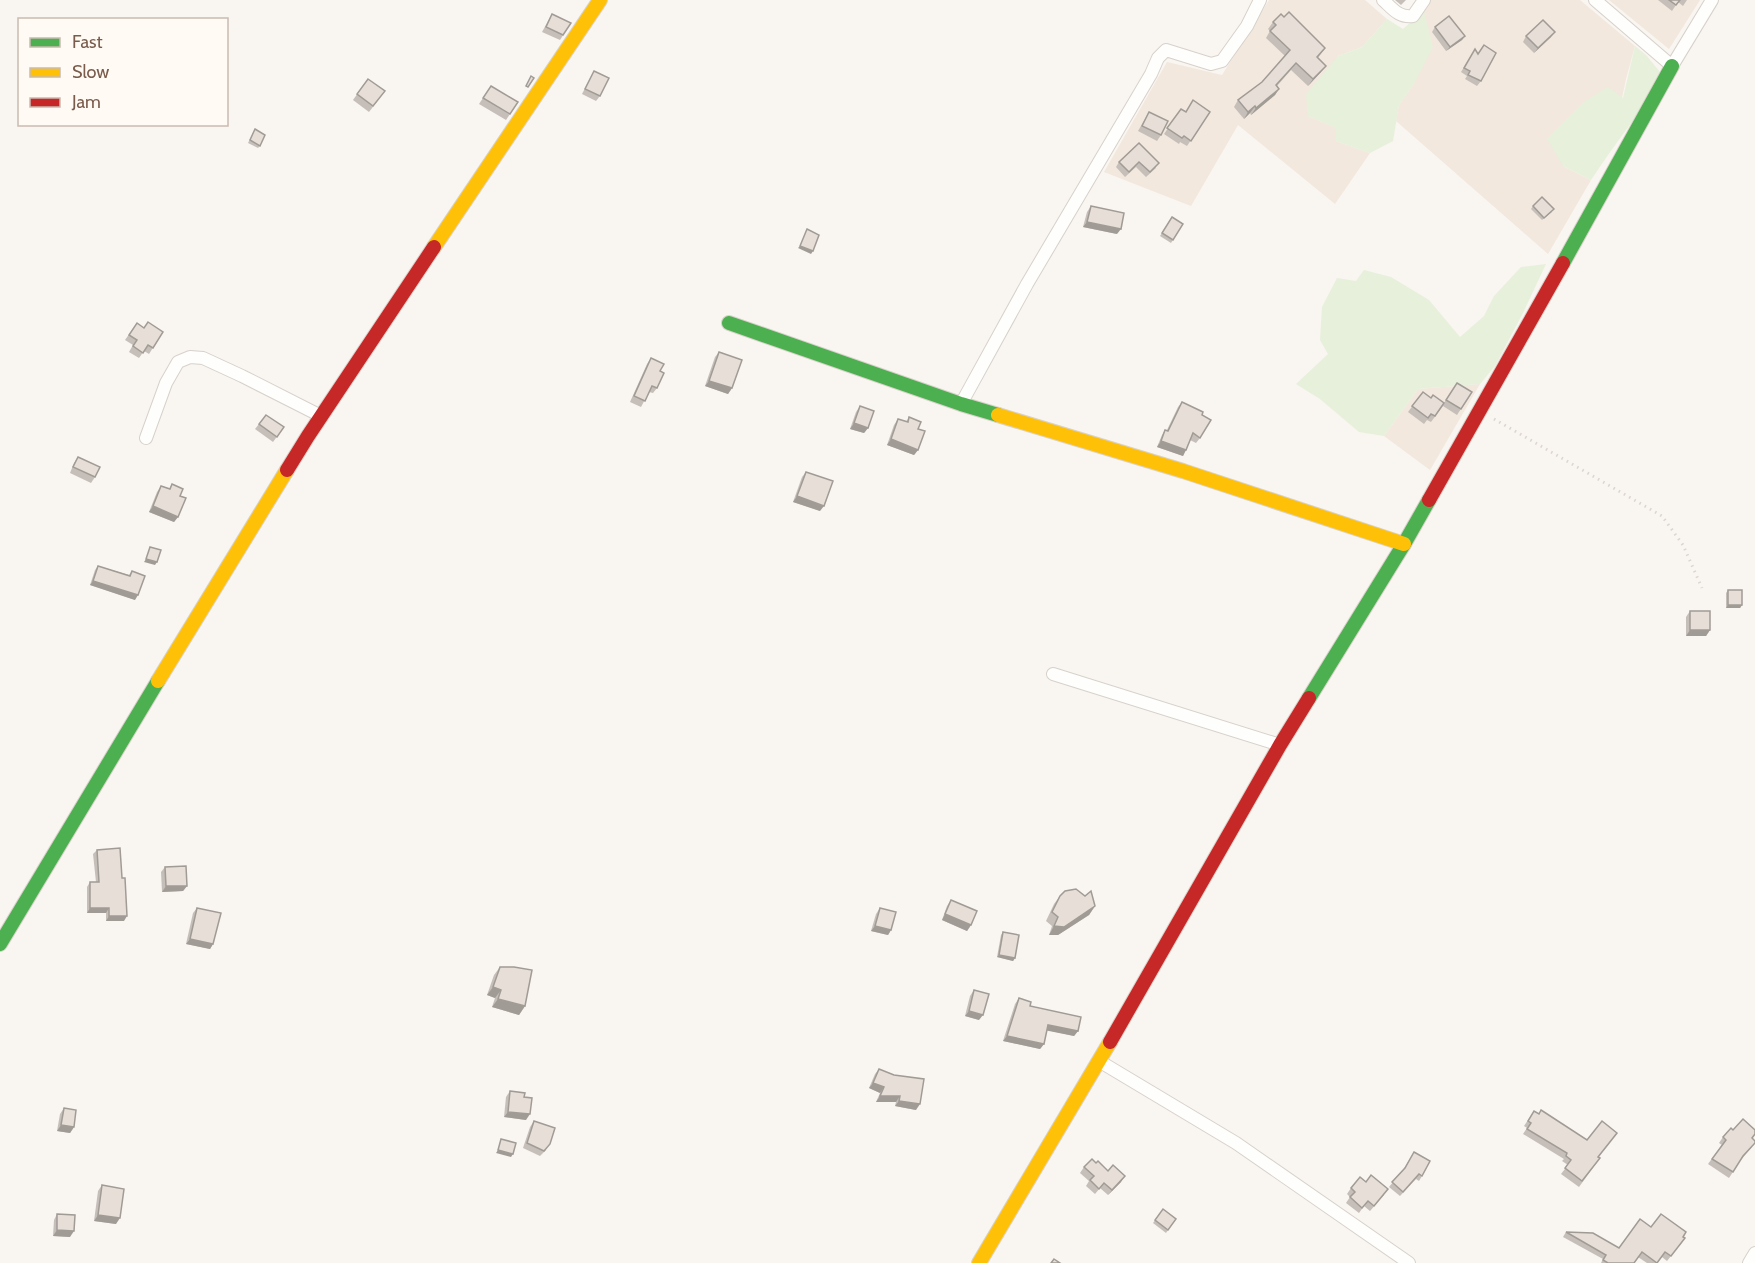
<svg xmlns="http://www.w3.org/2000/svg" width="1755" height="1263" font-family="Cabin,sans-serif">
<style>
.residential{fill:#f2e8de}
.green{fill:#e7f0db}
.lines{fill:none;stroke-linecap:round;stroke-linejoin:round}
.street-casing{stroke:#d7d1cb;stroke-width:14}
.fast-casing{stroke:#d9d2cb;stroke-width:16}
.slow-casing{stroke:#d9d2cb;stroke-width:16}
.jam-casing{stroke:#d9d2cb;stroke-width:16}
.path{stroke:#dcd5d0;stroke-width:3;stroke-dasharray:1.5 4.5;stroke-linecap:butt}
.street{stroke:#fefefd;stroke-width:12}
.fast{stroke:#4caf50;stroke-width:14}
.slow{stroke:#ffc107;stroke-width:14}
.jam{stroke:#c62828;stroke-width:14}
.wall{fill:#c6bfb9}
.shaded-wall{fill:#a19b96}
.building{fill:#e6ded7;stroke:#a19b96;stroke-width:1.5}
</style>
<rect width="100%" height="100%" fill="#f9f5f0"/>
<g class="residential">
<path d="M1269,0H1365L1387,19L1362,47L1338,56L1308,116L1337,128L1336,141L1370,153L1335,204L1238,125L1191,206L1104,172L1167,62L1222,75Z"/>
<path d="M1431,0H1580L1635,46L1626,79L1622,98L1563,166L1591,180L1548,254L1396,121L1399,105L1415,82L1424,11Z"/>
<path d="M1609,0H1700L1669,49Z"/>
<path d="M1480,384L1430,470L1384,436L1418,389Z"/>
</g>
<g class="green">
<path d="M1424,11L1433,47L1415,82L1399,105L1393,141L1370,153L1336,141V128L1308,116L1306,94L1338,56L1362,47L1387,19L1403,29Z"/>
<path d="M1635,46L1646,55L1664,77C1640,112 1614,145 1591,180L1563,166L1547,139L1584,102L1608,87L1623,98Z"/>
<path d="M1546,264L1523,313L1495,366L1480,384L1418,389L1384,436L1359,432L1320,399L1296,384L1328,354L1320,340L1322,307L1337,278L1356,281L1364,270L1391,277L1429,300L1460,337L1484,316L1494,296L1521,267Z"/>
</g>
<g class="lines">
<defs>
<g id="street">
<path d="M1383,0C1393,9 1399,18 1413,16L1424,0"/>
<path d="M1595,0L1672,66L1712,0"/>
<path d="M961,404L1027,284L1151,74L1158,58L1166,50L1211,64L1222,61L1247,26L1260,0"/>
<path d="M146,438L166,383L178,362L190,357L203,358L242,376L321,416"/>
<path d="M1053,674L1280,745"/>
<path d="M1099,1061L1236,1143L1409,1263"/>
<path d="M1749,1263L1755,1253"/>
</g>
<g id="fast">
<path d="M1563,263L1672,66"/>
<path d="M729,323L961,404L998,415"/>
<path d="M1309,698L1404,544L1429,500"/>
<path d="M0,944L158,681"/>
</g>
<g id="slow">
<path d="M434,247L600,0"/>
<path d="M998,415L1183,471L1404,544"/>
<path d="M158,681L287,470"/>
<path d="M979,1263L1110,1042"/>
</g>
<g id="jam">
<path d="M287,470L308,436L434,247"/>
<path d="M1429,500L1563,263"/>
<path d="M1110,1042L1280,745L1309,698"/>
</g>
</defs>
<use href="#street" class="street-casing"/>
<use href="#fast" class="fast-casing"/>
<use href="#slow" class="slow-casing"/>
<use href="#jam" class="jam-casing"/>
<path class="path" d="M1494,419L1662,516L1683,545L1702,588"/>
<use href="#street" class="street"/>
<use href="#fast" class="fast"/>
<use href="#slow" class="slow"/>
<use href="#jam" class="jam"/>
</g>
<g class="wall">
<path d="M1395,0H1406L1401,5Z"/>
<path d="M1658,0H1687L1683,6L1678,2L1672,11Z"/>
<path d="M552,14L571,23L560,40L542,32Z"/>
<path d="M1273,22L1325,48L1318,58L1321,72L1308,86L1291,70L1277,86L1279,89L1275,95L1251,115L1250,113L1244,119L1234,107L1238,100L1262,82L1285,56L1266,38L1270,31L1268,29Z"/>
<path d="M1435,27L1465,36L1462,40L1446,51L1432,32Z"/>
<path d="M1526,36L1551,37L1534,53L1523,42Z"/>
<path d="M1475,49L1481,81L1477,86L1465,79L1467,76L1461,72Z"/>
<path d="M594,71L600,96L596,101L582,94Z"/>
<path d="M368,79L385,91L369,112L353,100Z"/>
<path d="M491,86L518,102L506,120L479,104Z"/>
<path d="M1181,109L1186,112H1210L1187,146L1180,142L1179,144L1164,134Z"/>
<path d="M1149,112L1161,135L1157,141L1138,131Z"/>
<path d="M255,129L260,146L258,148L248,143Z"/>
<path d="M1139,143L1156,168L1146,177L1136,167L1125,177L1116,167L1119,162Z"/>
<path d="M1091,206L1117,234L1083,227L1087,212Z"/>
<path d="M1533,206L1552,212L1542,220L1531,209Z"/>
<path d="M1172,217L1183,224L1171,243L1160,236Z"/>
<path d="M137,323L144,328L163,332L149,354L144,351L139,358L129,352L133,345L125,340Z"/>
<path d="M719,352L732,388L728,394L705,386L715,357Z"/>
<path d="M651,358L660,371L657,388L653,393L649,392L641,407L630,402L647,364Z"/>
<path d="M1457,383L1472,392L1457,415L1443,406L1431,422L1427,420L1424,424L1408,412L1423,392L1431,398L1444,403Z"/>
<path d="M1182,402L1202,415L1200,438L1196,443L1190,440L1183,456L1157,447L1162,435L1165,430H1167L1178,407Z"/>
<path d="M860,406L868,428L864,433L850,429L856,412Z"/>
<path d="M909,417L918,429V450L914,455L887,445L894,425L898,419L906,422Z"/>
<path d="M259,424L284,427L273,442L255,429Z"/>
<path d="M78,457L95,477L91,483L70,473L74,463Z"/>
<path d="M806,472L820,511L793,502L802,477Z"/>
<path d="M172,484L180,496L178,517L174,522L149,512L157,492L161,486L169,489Z"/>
<path d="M98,566L129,575L132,571L135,600L90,585L95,570Z"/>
<path d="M1728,590L1742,605L1740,608H1726V593Z"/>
<path d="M1690,611L1710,630L1706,636H1686V617Z"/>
<path d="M97,850L124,921H106V913H87V887L90,882H96L93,854Z"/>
<path d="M165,867L187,886L183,891L162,892L161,872Z"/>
<path d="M1060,896L1095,906L1089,915L1058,935H1049L1052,926L1046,921L1054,904Z"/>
<path d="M951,900L971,925L967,931L942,920L947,906Z"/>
<path d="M197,908L213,944L210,949L186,944L193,913Z"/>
<path d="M880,908L891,930L888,935L871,931L876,914Z"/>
<path d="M1003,932L1015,958L1013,961L997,957L1001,935Z"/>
<path d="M500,967L525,1006L519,1015L492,1007L495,998L487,995L494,975Z"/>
<path d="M974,990L979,1020L965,1016L970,996Z"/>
<path d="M1019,998L1030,1006L1078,1031L1074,1036L1047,1030L1044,1044L1040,1049L1003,1041L1015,1004Z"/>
<path d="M879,1069L916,1110L895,1106L896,1102H876L880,1093L869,1088L875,1074Z"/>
<path d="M510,1091L524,1097L526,1120L504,1117L506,1097Z"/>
<path d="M64,1108L74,1127L70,1133L57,1131L60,1114Z"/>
<path d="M1534,1111L1600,1158L1579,1187L1561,1174L1568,1165L1562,1161L1564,1159L1523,1134L1527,1128L1524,1126Z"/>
<path d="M534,1121L546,1150L540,1156L523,1148L530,1127Z"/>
<path d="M1733,1130L1752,1138V1147L1740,1161L1729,1178L1708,1164L1722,1145L1719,1143L1723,1137Z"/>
<path d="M1414,1152L1422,1176L1419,1181L1416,1179L1400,1196L1389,1187L1403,1170Z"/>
<path d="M1096,1163L1121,1182L1108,1195L1100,1188L1095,1194L1086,1186L1089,1181L1080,1173L1084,1167Z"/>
<path d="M102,1185L116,1224L94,1221L98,1191Z"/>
<path d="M1351,1188L1384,1195L1370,1211L1364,1206L1359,1213L1346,1203L1350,1197L1347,1194Z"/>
<path d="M1163,1209L1176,1219L1166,1233L1153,1223Z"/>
<path d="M57,1214L70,1237L53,1236L54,1220Z"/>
<path d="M1651,1227L1683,1237L1685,1238L1667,1261L1662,1257L1657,1263H1647L1638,1257L1634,1263H1601L1603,1259L1563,1237L1566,1232L1619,1248Z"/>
</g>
<g class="shaded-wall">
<path d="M1555,32L1551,37L1534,53L1538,48Z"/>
<path d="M1465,36L1462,40L1446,51L1450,47Z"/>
<path d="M1326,66L1321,72L1308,86L1313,79Z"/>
<path d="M1279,89L1275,95L1251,115L1256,108Z"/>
<path d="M1255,106L1250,113L1244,119L1248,112Z"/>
<path d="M1087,222L1121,229L1117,234L1083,227Z"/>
<path d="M800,246L813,251L811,254L798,248Z"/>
<path d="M709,381L732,388L728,394L705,386Z"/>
<path d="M854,423L868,428L864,433L850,429Z"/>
<path d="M891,439L918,450L914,455L887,445Z"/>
<path d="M1161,441L1186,450L1183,456L1157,447Z"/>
<path d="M797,496L824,506L820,511L793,502Z"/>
<path d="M153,506L178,517L174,522L149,512Z"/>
<path d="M146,559L157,562L155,565L144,562Z"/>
<path d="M93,581L138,595L135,600L90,585Z"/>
<path d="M1728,605H1742L1740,608H1726Z"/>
<path d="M1690,630H1710L1706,636H1686Z"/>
<path d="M166,886H187L183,891L162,892Z"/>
<path d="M1095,906L1089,915L1058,935H1049L1054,926Z"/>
<path d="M90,908H109L106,913H87Z"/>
<path d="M945,914L971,925L967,931L942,920Z"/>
<path d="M109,916H127L124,921H106Z"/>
<path d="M875,926L891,930L888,935L871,931Z"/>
<path d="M190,939L213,944L210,949L186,944Z"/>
<path d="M999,955L1015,958L1013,961L997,957Z"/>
<path d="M493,987L501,990L495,998L487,995Z"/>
<path d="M498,999L525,1006L519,1015L492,1007Z"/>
<path d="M969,1011L983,1015L979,1020L965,1016Z"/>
<path d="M1048,1025L1078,1031L1074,1036L1044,1030Z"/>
<path d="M1007,1036L1044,1044L1040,1049L1003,1041Z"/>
<path d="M873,1083L884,1087L880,1093L869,1088Z"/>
<path d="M880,1096H900L896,1102H876Z"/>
<path d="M899,1101L920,1104L916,1110L895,1106Z"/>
<path d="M508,1112L530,1114L526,1120L504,1117Z"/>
<path d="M61,1125L74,1127L70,1133L57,1131Z"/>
<path d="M498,1150L513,1154L511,1157L496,1153Z"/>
<path d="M1125,1176L1121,1182L1108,1195L1112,1190Z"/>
<path d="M98,1215L120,1218L116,1224L94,1221Z"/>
<path d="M57,1230L74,1231L70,1237L53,1236Z"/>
</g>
<g class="building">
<path d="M1669,0H1680L1676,5Z"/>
<path d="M1289,12L1325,48L1317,57L1326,66L1313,79L1296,63L1276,85L1279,89L1256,108L1255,106L1248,112L1238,100L1262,82L1290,50L1270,31L1276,25L1273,22L1281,14L1284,17Z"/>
<path d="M552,14L571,23L563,35L546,27Z"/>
<path d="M1449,16L1465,36L1450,47L1435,27Z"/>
<path d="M1543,20L1555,32L1538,48L1526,36Z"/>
<path d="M1484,45L1496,53L1481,81L1468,75L1470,71L1464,68L1475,49L1478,54Z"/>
<path d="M594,71L609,78L600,96L585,89Z"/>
<path d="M531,76L534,78L528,87L526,86Z"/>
<path d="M368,79L385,91L373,106L357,94Z"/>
<path d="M491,86L518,102L510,114L483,98Z"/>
<path d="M1193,100L1210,112L1191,141L1184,136L1182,138L1167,128L1181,109L1186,112Z"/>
<path d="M1149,112L1168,121L1161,135L1142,126Z"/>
<path d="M255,129L265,135L260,146L250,140Z"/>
<path d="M1139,143L1159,163L1150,172L1139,162L1129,172L1119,162Z"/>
<path d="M1542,197L1554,209L1544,218L1533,206Z"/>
<path d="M1091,206L1124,213L1121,229L1087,222Z"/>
<path d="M1172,217L1183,224L1173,240L1162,233Z"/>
<path d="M807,229L819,235L813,251L800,246Z"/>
<path d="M148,322L163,332L153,348L148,345L143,353L133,346L137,340L129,335L137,323L144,328Z"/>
<path d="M719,352L742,360L732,388L709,381Z"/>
<path d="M651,358L664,364L660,371L664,373L657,388L652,386L645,401L634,396Z"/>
<path d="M1457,383L1472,392L1461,409L1446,400Z"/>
<path d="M1423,392L1431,398L1433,395L1444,403L1435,416L1431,414L1428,418L1412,406Z"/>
<path d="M1182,402L1203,412L1202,415L1211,420L1200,438L1193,433L1186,450L1161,441L1165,430L1168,431Z"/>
<path d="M860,406L874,411L868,428L854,423Z"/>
<path d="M266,415L284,427L277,437L259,424Z"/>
<path d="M909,417L921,422L918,429L925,431L918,450L891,439L898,419L908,422Z"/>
<path d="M78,457L100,467L95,477L73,467Z"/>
<path d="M806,472L833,481L824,506L797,496Z"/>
<path d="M172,484L183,489L180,496L186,498L178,517L153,506L161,486L170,489Z"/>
<path d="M150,547L161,550L157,562L146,559Z"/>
<path d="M98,566L130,576L132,571L145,576L138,595L93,581Z"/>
<rect x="1728" y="590" width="14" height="15"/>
<rect x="1690" y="611" width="20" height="19"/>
<path d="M120,848L122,878H125L127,916H109V908H90V882H99L97,850Z"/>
<path d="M186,866L187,886H166L165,867Z"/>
<path d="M1076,889L1085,896L1091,891L1095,906L1064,927L1054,926L1058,917L1052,912L1060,896L1065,891Z"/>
<path d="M951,900L977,911L971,925L945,914Z"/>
<path d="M197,908L221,913L213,944L190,939Z"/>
<path d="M880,908L896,912L891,930L875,926Z"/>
<path d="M1003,932L1019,935L1015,958L999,955Z"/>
<path d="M500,967H514L532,970L525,1006L498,999L501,990L493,987Z"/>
<path d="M974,990L989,994L983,1015L969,1011Z"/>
<path d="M1019,998L1031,1002L1030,1006L1081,1017L1078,1031L1048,1025L1044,1044L1007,1036Z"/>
<path d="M879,1069L894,1075L924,1079L920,1104L899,1101L900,1096H880L884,1087L873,1083Z"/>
<path d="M510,1091L525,1093L524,1097L532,1098L530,1114L508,1112Z"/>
<path d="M64,1108L76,1110L74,1127L61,1125Z"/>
<path d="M1541,1110L1587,1140L1602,1121L1617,1133L1598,1157L1600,1158L1582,1181L1565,1168L1571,1160L1566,1156L1567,1153L1527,1129L1531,1123L1528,1121L1534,1111L1539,1114Z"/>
<path d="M1743,1119L1755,1130V1134L1752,1138L1755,1141V1143L1743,1156L1733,1172L1712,1159L1726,1140L1723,1137L1731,1128L1733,1130Z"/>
<path d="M534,1121L555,1128L550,1144L544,1151L527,1143Z"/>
<path d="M501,1139L516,1143L513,1154L498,1150Z"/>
<path d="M1414,1152L1430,1161L1422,1176L1419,1174L1403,1192L1392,1182L1405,1168Z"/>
<path d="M1092,1159L1096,1163L1098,1161L1108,1171L1113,1165L1125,1176L1112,1190L1104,1183L1099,1189L1090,1180L1094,1176L1084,1167Z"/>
<path d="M1371,1175L1388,1189L1374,1206L1368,1201L1362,1208L1350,1197L1355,1192L1351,1188L1360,1177L1366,1182Z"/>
<path d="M102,1185L124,1189L120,1218L98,1215Z"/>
<path d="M1163,1209L1176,1219L1168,1230L1155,1220Z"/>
<path d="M57,1214L75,1215L74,1231L57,1230Z"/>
<path d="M1661,1214L1686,1232L1683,1237L1685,1238L1671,1256L1665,1252L1657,1263L1642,1252L1634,1263H1608L1603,1260L1606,1255L1566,1232L1593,1233L1619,1248L1640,1219L1651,1227Z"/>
<path d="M1054,1259L1060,1263H1051Z"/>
</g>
<rect x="18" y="18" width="210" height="108" fill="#fffaf3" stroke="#cabbb1" stroke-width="1.5"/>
<rect x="30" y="38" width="30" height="9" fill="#4caf50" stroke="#cabbb1" stroke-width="1.5"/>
<text x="72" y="48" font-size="18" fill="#7a5c4d">Fast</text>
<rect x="30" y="68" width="30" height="9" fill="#ffc107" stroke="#cabbb1" stroke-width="1.5"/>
<text x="72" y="78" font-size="18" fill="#7a5c4d">Slow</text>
<rect x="30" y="98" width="30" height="9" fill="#c62828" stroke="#cabbb1" stroke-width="1.5"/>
<text x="72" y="108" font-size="18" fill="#7a5c4d">Jam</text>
</svg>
